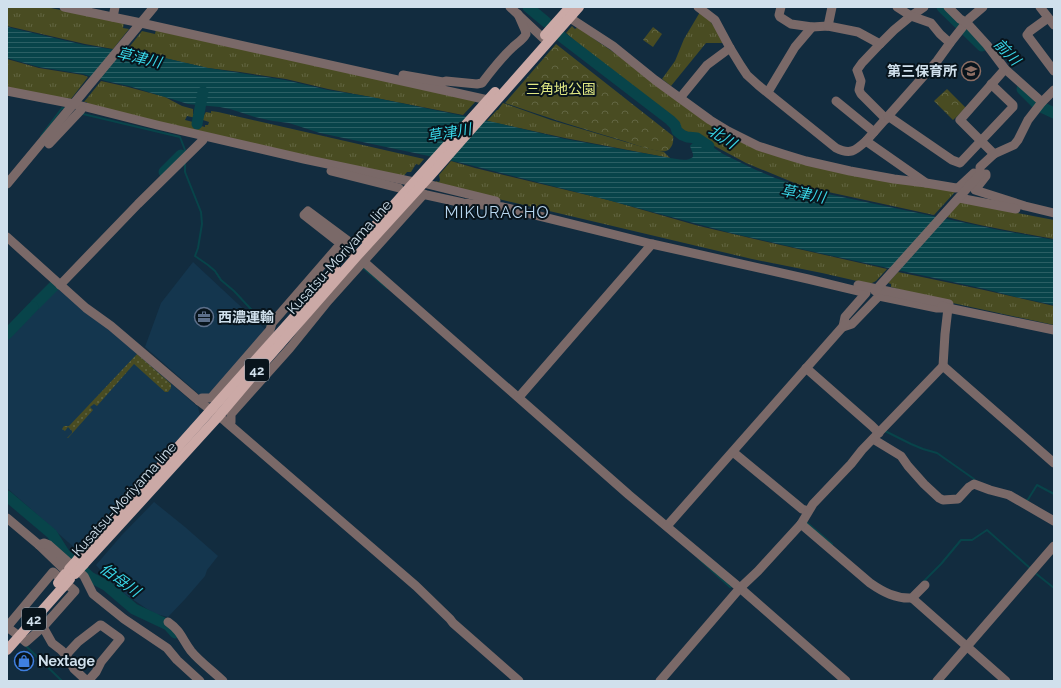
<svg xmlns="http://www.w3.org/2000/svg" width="1061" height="688" font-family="Raleway,'Noto Sans JP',sans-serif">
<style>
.built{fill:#14364e}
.grass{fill:url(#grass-tufts)}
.park{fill:url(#park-crowns)}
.garden{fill:url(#garden-dots)}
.water{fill:url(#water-rules)}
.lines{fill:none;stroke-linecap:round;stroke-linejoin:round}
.stream{stroke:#08444a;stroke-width:2}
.river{stroke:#08444a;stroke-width:11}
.minor-tunnel{stroke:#2e4759;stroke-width:9;stroke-dasharray:9 4.5;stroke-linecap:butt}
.minor{stroke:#7a6968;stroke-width:9}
.major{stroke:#cba9a6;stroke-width:10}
.major-bridge{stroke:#cba9a6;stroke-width:10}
.labels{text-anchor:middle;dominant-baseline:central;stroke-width:4;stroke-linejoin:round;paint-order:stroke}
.shield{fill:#08141c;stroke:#94a3ae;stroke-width:1}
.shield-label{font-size:13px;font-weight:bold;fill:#d0e0ec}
.poi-label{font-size:14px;font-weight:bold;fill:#d0e0ec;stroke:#08141c;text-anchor:start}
.park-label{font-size:14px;fill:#e0e883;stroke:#08141c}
.street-label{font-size:14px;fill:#d0e0ec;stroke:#08141c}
.water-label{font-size:15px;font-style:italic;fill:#38d4e5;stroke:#08141c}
.quarter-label{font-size:16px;letter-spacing:1px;fill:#b7d6ef;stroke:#08141c}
</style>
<defs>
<pattern id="grass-tufts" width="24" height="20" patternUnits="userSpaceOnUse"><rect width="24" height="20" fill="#494c22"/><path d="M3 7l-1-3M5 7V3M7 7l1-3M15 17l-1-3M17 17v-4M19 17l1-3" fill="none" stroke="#626642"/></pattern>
<pattern id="park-crowns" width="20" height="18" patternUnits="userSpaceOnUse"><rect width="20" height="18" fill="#494c22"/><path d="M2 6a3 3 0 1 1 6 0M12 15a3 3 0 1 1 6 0" fill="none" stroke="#626642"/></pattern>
<pattern id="garden-dots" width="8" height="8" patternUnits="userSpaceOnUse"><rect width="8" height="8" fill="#494c22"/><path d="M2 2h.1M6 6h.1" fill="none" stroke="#626642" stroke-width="1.8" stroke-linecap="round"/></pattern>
<pattern id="water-rules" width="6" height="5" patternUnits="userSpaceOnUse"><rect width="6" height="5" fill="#08444a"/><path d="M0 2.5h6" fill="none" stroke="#2b5f64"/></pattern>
</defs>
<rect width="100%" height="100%" fill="#122c3f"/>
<g class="built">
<path d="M193,262L267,331L209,396L202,397L145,347L161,303Z"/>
<path d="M56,287L103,324L198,407L200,415L77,550L7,488V338Z"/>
<path d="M154,502L185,527L218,556L207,570L205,576L186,598L168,617L156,614L147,609L122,592L112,583L96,565L121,536Z"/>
</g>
<g class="grass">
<path d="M7,7H46L124,23L123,28L129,29L113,49L85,44L7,26Z"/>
<path d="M700,12L710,21L726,43H706L671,86L662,79L675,61L684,39Z"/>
<path d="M572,26L575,29L578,27L597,41L753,146L955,192L934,215L819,190L797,184L746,163L709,143L697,135H687L682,132L676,122L583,48L566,33Z"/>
<path d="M156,29L478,99L463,115L371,97L328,89L286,79L240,72L208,68L160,57L130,52L127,50L142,31L155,34Z"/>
<path d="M7,59L39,68L83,75L88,77L71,99L68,98L67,100L7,88Z"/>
<path d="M101,81L128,87L165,97L182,106L193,109V114L196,115V118L187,116L185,120L193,122V124L205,127V125H208L209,122L200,119L201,116L203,117L206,112L211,113V111L218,112L424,159L419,165L416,164L411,172H407L403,177L324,162L86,105L87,102H84Z"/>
<path d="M503,103L551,120L646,148L664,152L670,158L565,138L487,121L497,110H498Z"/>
<path d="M451,161L475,168L608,200L699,226L763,241L887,269L876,281L870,284L822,273L752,259L435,184L436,181L439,182L440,180L439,175Z"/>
<path d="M960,202L1054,220V239C1018,232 982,227 947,217Z"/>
<path d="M898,272L984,290L1054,306V325L925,297L891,287V284L888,283Z"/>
</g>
<g class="park">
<path d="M653,27L662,34L653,47L643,40Z"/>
<path d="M556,44L673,136C674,142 672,149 666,151C658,153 633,144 624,141C584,129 544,117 505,103Z"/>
<path d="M947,89L966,108L953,120L934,101Z"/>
</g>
<path class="garden" d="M137,354L171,384V388L168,392H165L134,364L97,406L94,404L90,407L93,410L68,438H67L72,433V431L68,427L65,431L62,429L64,426H69Z"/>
<path class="water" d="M7,27L84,45L160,57L208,68L285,80L328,90L371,97L493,122L565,139L670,158C677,159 687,162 693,157V154L690,146L698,137L723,154L756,170L775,178L823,193L999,230L1054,240V305L1016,297L985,289L801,249L731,233L608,200L462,163L320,133L289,123L273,121L255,117L230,109L220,107L188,104L129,86L106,81L83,74L39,67L7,58Z"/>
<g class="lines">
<g class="stream">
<path d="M83,114L180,137L185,150V153"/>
<path d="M41,136L62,108L65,109"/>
<path d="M185,162V172L201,212L202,224L198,248L195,256L208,265L215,271L221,280L234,291L264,323L268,325"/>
<path d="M328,265L342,251H344"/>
<path d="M362,267L387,288"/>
<path d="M885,431L911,444L923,449L937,453L974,479"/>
<path d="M1027,500V501L1037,485L1054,494"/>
<path d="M805,521L832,544"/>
<path d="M698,558L730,587L733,586"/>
<path d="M1034,572L1054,588"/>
<path d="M924,581L941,564L961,540H972L987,530L1031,569"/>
<path d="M26,646L62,681"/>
</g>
<g class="river">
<path d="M528,7L546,22"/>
<path d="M942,7L982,46"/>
<path d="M550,26L563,38L670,120L675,125L677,131L682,135L687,137L697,138L709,146"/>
<path d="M1022,89L1039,106L1054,113"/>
<path d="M197,124L203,92"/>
<path d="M164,172L181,155"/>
<path d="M35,305L55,285"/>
<path d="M7,334L33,307"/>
<path d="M7,496L52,534L64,553L90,577L107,586L134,609L168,625L175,633"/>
</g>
<path class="minor-tunnel" d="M347,240L366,256"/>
<g class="minor">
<path d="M64,7L141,23L488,100"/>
<path d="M510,7L543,38"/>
<path d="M698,7L715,20L730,48L741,66L747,75L758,85L836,148C850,155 855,151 866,141L937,61L950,43L969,19L983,7"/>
<path d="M781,7L779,15L780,17L791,24L812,27L828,26L858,32L880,44L894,30L911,16L924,7"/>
<path d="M897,7L911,16L931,23L940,34L950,43"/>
<path d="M948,7L960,19L967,23L987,45L1005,69L1042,102"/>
<path d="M1040,7L1054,25"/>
<path d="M113,17L115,7"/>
<path d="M570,18L613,46L655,80L710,120L728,131L758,146L783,154L806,161L850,171L894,179L926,183"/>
<path d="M1048,18L1030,31L1027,35L1054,71"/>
<path d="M828,26L832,7"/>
<path d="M880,44L862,63L857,70L861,81L859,90L861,94L886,119"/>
<path d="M403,75L443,82L446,81L477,84L482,83C491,71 501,58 513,47C517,43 523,40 526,34L525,30L518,14"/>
<path d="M7,91L74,104L157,125L304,159L414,182"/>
<path d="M768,92L795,47L812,27"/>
<path d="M680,98L707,65L730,48"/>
<path d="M836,101L874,132"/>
<path d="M888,116L952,160L960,163L1013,107V105L991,84"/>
<path d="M866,141L926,183L956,188L959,187L974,173"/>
<path d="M49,144L81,110"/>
<path d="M994,154L960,120L1005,69"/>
<path d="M331,171L399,188"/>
<path d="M986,174V176L975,190L1025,206L1054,213"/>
<path d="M423,183L496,201"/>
<path d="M7,184L154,7"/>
<path d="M422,194L463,203L503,207L652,244L808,279L866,293L845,317L843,327L852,324L879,296L937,308H948L1054,330"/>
<path d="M959,198L1016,209"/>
<path d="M7,237L86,308L111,326L199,401L225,421L416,586L450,619L453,623L519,681"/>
<path d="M347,240L308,211L304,215L364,262L629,495L740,588L846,681"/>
<path d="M60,285L138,204L203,140"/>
<path d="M858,285L949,304"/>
<path d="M875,291L980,174V167L994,154L1014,145L1018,140L1028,120L1042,102L1054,90"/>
<path d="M943,366L1054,463"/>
<path d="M806,368L872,426L879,433"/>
<path d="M519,397L652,244"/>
<path d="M199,401L202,398H211L270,330L272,323L337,248L343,245"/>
<path d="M230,425L231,422V414L290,348L328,301L424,194"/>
<path d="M873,439L901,456L908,466L924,484L939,498L943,500L958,499L969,487L974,484L990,490L1009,495L1054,521"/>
<path d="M733,452L802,509L808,511"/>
<path d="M7,518L39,545L67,572"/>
<path d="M801,524L870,583C883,592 896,599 912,598L925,585"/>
<path d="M667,526L846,323"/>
<path d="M39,545L44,543L49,545L84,576L93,594L124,619L167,648L177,660L200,681"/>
<path d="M53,572L75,591L43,627L26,642L19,636L7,627Z"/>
<path d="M912,598L1006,681"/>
<path d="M168,622C181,631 182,639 191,651C200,662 213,671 223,681"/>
<path d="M43,627L52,643L61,650L66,655L74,669L87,681"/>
<path d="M66,655L78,642L100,625H101L119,638L120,639L101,662L96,672L88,681"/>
<path d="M660,681L740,588L758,571L801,524L813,504L851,464L862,450L943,366L945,334L948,308L942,306"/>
<path d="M937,681L1054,546"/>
</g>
<g class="major">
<path d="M545,35L570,7"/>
<path d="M364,238L495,92"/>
<path d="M78,559L336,270"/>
<path d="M84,564L218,417L266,360L357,256L430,176L579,7"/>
<path d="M7,650L63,587"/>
</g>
<g class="major-bridge">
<path d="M69,569L78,559"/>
<path d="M75,574L84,564"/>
<path d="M58,583L65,574"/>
<path d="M63,587L70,579"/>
</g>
</g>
<defs>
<symbol id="school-ring" viewBox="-11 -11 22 22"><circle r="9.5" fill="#08141c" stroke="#8d6e63" stroke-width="1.5"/><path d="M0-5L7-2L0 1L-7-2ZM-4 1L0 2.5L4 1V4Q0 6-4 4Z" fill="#8d6e63"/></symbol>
<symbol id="office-ring" viewBox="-11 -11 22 22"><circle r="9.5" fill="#08141c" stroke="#5c6f8a" stroke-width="1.5"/><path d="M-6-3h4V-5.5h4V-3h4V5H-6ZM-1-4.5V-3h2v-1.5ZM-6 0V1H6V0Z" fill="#5c6f8a"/></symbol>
<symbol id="shop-ring" viewBox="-11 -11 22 22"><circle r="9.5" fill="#08141c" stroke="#3f7fe0" stroke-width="1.5"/><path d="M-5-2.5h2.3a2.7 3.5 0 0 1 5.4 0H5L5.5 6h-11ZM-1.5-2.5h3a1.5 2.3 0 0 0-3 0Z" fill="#3f7fe0"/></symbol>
</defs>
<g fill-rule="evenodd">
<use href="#school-ring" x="960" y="60" width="22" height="22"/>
<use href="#office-ring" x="193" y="306" width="22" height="22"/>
<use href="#shop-ring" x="13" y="650" width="22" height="22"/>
</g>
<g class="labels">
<g class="shield">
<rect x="245" y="359" width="24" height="22" rx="3"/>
<rect x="22" y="608" width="24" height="22" rx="3"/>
</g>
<g class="shield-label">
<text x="257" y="370">42</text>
<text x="34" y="619">42</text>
</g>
<g class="poi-label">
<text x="957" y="71" text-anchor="end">第三保育所</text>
<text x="218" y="317">西濃運輸</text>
<text x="38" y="661">Nextage</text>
</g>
<g class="park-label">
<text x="561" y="89">三角地公園</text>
</g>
<g class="street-label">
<text transform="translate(339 257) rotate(-48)">Kusatsu-Moriyama line</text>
<text transform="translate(124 499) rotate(-48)">Kusatsu-Moriyama line</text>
</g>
<g class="water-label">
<text transform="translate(1007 52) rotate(46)">前川</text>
<text transform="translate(139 58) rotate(13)">草津川</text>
<text transform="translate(449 133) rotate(-10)">草津川</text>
<text transform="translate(722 137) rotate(32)">北川</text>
<text transform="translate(803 194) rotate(10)">草津川</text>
<text transform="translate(120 580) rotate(36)">伯母川</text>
</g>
<g class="quarter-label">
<text x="497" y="212">MIKURACHO</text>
</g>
</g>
<rect width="1061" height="688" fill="none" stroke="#d0e0ec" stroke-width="16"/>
</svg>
